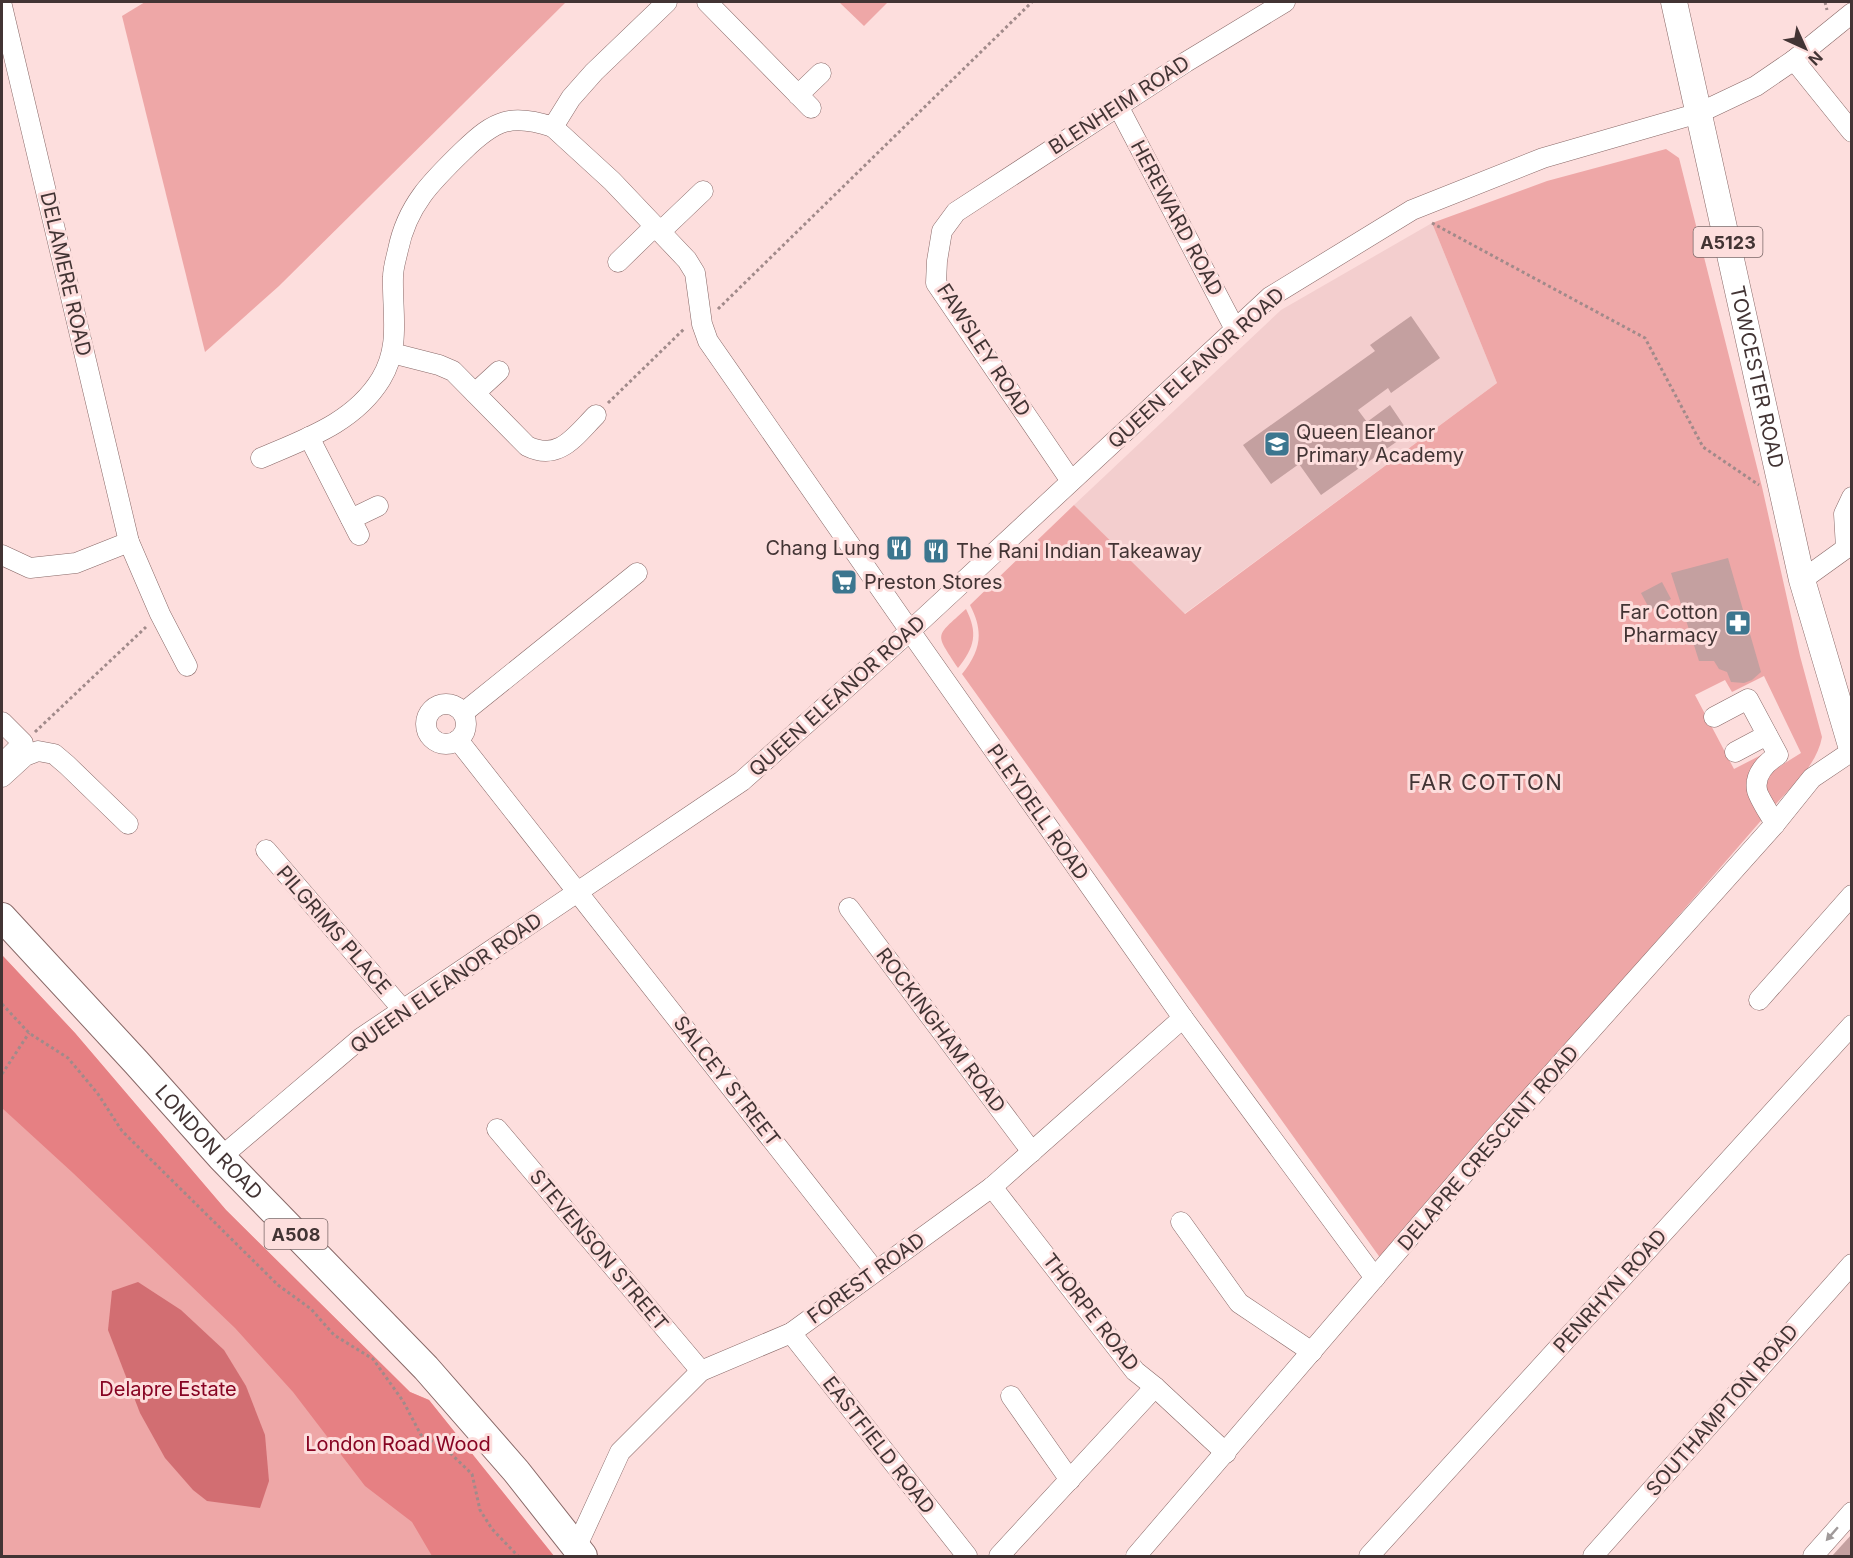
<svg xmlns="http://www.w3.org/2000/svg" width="1853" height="1558" font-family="Inter,sans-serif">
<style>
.built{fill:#f3cece}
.green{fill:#eea7a7}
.forest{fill:#e68083}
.water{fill:#d26e72}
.building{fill:#c4a0a0}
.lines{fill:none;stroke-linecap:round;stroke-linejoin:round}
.minor-casing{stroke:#886867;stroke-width:21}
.major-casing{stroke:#886867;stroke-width:27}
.highway-casing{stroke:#886867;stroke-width:30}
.path{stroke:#a18a8a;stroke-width:3;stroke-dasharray:3 3;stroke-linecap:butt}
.minor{stroke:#fff;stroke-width:20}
.major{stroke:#fff;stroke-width:26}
.highway{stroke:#fff;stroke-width:28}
.oneway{fill:#a09a9a}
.labels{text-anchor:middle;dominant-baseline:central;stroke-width:6;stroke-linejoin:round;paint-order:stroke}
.shield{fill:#fddedd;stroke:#7a6767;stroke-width:1.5}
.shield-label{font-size:18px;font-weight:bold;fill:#423434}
.street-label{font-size:20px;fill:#423434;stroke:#fddedd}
.poi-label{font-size:20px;fill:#423434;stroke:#fddedd;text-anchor:start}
.park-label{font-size:20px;fill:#870423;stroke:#fddedd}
.quarter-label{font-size:22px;letter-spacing:1.5px;fill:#423434;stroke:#fddedd}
</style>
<rect width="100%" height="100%" fill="#fddedd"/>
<path class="built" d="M1432,223L1497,383L1184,614L1074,505L1281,310Z"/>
<g class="green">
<path d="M145,2H566L279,286L205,352L122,16Z"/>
<path d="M839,2H888L864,26Z"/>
<path d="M1666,149L1679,158L1762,487L1800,656L1822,737C1817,765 1793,785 1775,805L1767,793L1764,780L1769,773L1801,753L1764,676L1732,692L1725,680L1695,695L1734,769L1767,752L1768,754C1762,758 1754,764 1751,771C1745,786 1757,804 1765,816L1381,1259L962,674C981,650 984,632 970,605L1074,505L1185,614L1497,383L1432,223L1547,181Z"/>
<path d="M966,609C978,633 975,647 958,668C935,632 934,638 966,609Z"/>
<path d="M2,955L75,1033L226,1210L410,1392L429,1400L554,1556H2Z"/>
</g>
<path class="forest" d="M2,955L75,1033L226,1210L410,1392L429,1400L554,1556H432L412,1522L365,1486L293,1392L235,1328L73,1173L2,1108Z"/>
<path class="water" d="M138,1282L181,1310L224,1350L246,1386L265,1435L269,1481L260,1508L207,1501L193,1490L165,1458L140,1413L108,1330L112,1291Z"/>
<g class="building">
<path d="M1411,316L1440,358L1391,393L1388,388L1358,410L1367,422L1390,405L1409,433L1321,495L1299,464L1271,484L1243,445L1375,351L1370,345Z"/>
<path d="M1728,558L1761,672L1752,680L1744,683L1731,682L1727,672L1719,669L1714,661H1699L1671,573Z"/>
<path d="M1662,582L1671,599L1650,610L1641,593Z"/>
<path d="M1852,1534V1556H1832Z"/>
</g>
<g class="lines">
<defs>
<g id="minor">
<path d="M707,2L811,108"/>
<path d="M2,6L129,542L160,614L187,666"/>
<path d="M1794,60L1852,132"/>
<path d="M798,95L821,73"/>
<path d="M1118,106L1235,329"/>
<path d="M553,127L612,181L687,260L695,273L702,324L708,341L910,631L1183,1018L1375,1278"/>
<path d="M660,232L703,191"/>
<path d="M618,262L655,226"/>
<path d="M392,353L439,365L453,371L527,446C559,462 575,436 596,415"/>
<path d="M475,393L499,371"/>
<path d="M309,437L359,535"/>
<path d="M261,458C305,439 354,423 381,379C401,346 392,314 393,277C393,268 396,259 398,250C407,205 432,181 464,150C495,120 511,113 553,127L571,98L594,72L667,2"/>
<path d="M1071,481L936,283L937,261L942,231L956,212L1186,62L1285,2"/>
<path d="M351,519L378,506"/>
<path d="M1846,548L1844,514L1852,497"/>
<path d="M2,555L30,568L76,563L129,542"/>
<path d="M1802,580L1852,544"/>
<circle cx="446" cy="724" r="20"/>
<path d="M463,713L637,573"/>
<path d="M1714,717L1748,699L1778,755C1767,762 1754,774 1757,790C1758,797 1771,816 1775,824"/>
<path d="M2,722L23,743L6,760"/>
<path d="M458,740L875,1271"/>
<path d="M1735,752L1767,735"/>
<path d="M2,777L25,756L38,751L54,754L67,765L128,824"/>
<path d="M266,850L403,1010"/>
<path d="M849,908L1032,1152"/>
<path d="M1759,1000L1852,895"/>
<path d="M497,1129L701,1371"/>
<path d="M221,1157L361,1038L742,781L910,631L1270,297L1412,210L1543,158L1699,113L1756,86L1794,60L1852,13"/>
<path d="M992,1187L1135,1371L1155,1387L1226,1453"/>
<path d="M1181,1222L1239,1303L1312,1352"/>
<path d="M791,1333L967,1556"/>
<path d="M1011,1396L1070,1480"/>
<path d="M576,1548L620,1452L701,1371L791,1333L992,1187L1183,1018"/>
<path d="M999,1556L1155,1387"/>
<path d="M1136,1556L1498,1134L1775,824L1812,778L1852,751"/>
<path d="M1369,1556L1852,1025"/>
<path d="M1593,1556L1852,1264"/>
<path d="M1813,1556L1852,1512"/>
</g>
<g id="major">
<path id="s1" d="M1674,2L1802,580L1852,749"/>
</g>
<g id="highway">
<path id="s2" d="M2,917L136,1062L221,1157L426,1368L516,1471L583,1556"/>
</g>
</defs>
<use href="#minor" class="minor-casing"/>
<use href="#major" class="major-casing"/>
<use href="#highway" class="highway-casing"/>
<g class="path">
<path d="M1825,2L1827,10"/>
<path d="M1432,223L1645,338L1703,447L1759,485"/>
<path d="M718,309L1032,2"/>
<path d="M608,403L685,328"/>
<path d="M35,732L146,627"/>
<path d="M2,1004L29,1033L68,1058L98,1094L122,1131L278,1285L311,1309L334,1335L373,1359L403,1401L421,1435L449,1452L472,1474L480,1510L492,1529L518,1556"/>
<path d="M2,1074L29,1033"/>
</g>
<use href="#minor" class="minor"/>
<use href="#major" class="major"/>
<use href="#highway" class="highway"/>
</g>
<defs><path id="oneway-solid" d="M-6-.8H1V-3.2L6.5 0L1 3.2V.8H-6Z" transform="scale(1.5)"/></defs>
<use class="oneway" href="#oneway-solid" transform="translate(1832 1534) rotate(131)"/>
<defs>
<symbol id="school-square" viewBox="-11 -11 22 22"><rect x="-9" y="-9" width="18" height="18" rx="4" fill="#3c768f" stroke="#fddedd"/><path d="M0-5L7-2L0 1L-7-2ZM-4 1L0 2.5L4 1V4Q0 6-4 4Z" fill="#fff"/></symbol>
<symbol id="restaurant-square" viewBox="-11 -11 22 22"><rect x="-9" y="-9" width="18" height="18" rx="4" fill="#3c768f" stroke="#fddedd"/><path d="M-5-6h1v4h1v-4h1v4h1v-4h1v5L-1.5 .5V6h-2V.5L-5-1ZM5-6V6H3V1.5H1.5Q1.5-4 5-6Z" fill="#fff"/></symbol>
<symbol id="supermarket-square" viewBox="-11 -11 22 22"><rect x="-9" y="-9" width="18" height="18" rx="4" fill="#3c768f" stroke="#fddedd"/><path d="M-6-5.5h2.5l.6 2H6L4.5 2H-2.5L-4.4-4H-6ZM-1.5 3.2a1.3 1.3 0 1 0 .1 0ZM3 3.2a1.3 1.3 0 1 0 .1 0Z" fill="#fff"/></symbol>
<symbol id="pharmacy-square" viewBox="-11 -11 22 22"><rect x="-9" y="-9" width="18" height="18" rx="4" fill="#3c768f" stroke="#fddedd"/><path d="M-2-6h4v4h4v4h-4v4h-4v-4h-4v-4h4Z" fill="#fff"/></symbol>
</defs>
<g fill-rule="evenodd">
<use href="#school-square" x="1262" y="429" width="30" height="30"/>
<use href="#restaurant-square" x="884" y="533" width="30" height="30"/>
<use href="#restaurant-square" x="921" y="536" width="30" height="30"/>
<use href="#supermarket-square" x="829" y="567" width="30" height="30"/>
<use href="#pharmacy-square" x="1723" y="608" width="30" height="30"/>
</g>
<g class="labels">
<g class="shield">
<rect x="1693.5" y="227" width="69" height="30" rx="4.5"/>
<rect x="264.5" y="1219" width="63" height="30" rx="4.5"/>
</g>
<g class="shield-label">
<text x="1728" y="242">A5123</text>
<text x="296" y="1234">A508</text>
</g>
<g class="street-label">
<text transform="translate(1119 105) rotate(-33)">BLENHEIM ROAD</text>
<text transform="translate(1177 218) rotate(62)">HEREWARD ROAD</text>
<text transform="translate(66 274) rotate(77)">DELAMERE ROAD</text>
<text transform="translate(984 350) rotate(57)">FAWSLEY ROAD</text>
<text transform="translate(1196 368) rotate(-42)">QUEEN ELEANOR ROAD</text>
<text stroke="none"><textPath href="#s1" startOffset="384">TOWCESTER ROAD</textPath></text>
<text transform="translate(837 696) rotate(-42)">QUEEN ELEANOR ROAD</text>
<text transform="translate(1038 812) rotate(55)">PLEYDELL ROAD</text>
<text transform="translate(334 930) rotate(49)">PILGRIMS PLACE</text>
<text transform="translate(446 983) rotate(-35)">QUEEN ELEANOR ROAD</text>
<text transform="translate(941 1030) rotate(53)">ROCKINGHAM ROAD</text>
<text transform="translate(727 1081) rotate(52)">SALCEY STREET</text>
<text stroke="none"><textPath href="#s2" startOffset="306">LONDON ROAD</textPath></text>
<text transform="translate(1488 1148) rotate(-49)">DELAPRE CRESCENT ROAD</text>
<text transform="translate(599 1250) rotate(50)">STEVENSON STREET</text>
<text transform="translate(866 1278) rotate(-36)">FOREST ROAD</text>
<text transform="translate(1610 1291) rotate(-48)">PENRHYN ROAD</text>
<text transform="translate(1091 1312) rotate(52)">THORPE ROAD</text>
<text transform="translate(1722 1410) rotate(-49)">SOUTHAMPTON ROAD</text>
<text transform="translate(879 1445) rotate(52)">EASTFIELD ROAD</text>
</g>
<g class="poi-label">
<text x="1296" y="432">Queen Eleanor<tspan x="1296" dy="23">Primary Academy</tspan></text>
<text x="880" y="548" text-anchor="end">Chang Lung</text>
<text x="956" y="551">The Rani Indian Takeaway</text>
<text x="864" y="582">Preston Stores</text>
<text x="1718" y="612" text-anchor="end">Far Cotton<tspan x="1718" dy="23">Pharmacy</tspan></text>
</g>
<g class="park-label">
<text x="168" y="1389">Delapre Estate</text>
<text x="398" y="1444">London Road Wood</text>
</g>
<g class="quarter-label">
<text x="1486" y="782">FAR COTTON</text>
</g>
</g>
<rect width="1853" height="1558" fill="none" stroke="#423434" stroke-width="6"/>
<g transform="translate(1805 48) rotate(135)" stroke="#fddedd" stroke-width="4.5" paint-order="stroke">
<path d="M0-4.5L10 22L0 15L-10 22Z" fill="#423434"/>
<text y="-9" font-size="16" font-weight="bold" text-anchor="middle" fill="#423434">N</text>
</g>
</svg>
